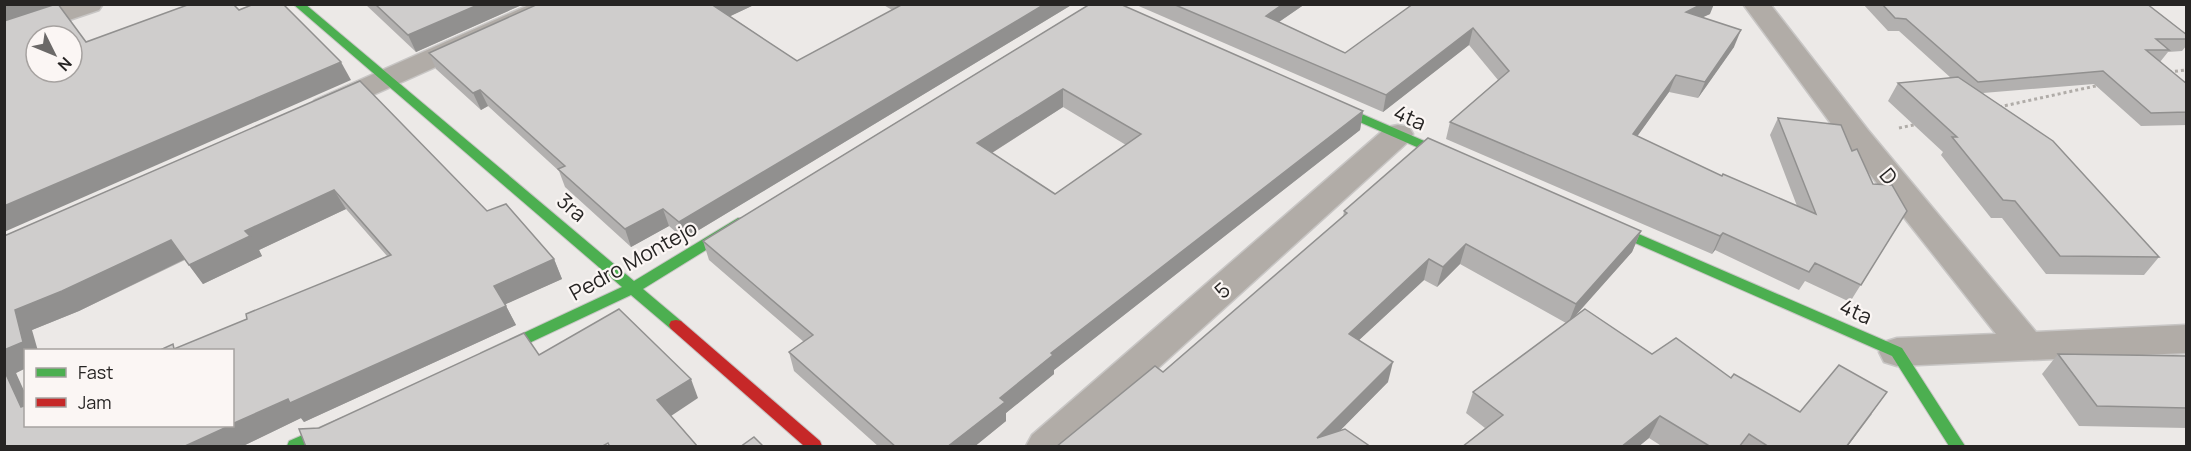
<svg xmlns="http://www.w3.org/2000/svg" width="2191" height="451" font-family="Manrope,sans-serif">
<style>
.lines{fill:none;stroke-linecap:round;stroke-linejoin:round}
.street-casing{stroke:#c8c6c5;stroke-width:3}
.fast-casing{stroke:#c8c6c5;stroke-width:2}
.jam-casing{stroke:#c8c6c5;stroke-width:2}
.path{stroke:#b0aca8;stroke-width:3;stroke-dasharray:3 3;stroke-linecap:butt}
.street{fill:#b1aca7;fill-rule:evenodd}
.fast{fill:#4caf50;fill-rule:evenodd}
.jam{fill:#c62828;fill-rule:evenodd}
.wall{fill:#b2b0af;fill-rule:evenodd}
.shaded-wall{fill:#91908f}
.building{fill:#cfcdcc;stroke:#91908f;stroke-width:1.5;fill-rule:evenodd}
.labels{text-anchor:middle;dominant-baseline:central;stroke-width:4.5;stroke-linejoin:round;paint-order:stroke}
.street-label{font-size:21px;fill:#262423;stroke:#fbf6f4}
</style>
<rect width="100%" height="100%" fill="#ece9e7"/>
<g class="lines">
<defs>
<g id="street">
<path d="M63,4H103L99,10L4,42V25Z"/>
<path d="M531,4H567L563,10L335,112L325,115L315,112L310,106L315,100Z"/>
<path d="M1743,4H1770L1868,130L2036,332L2186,325V353L1897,366L1884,362L1879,352L1884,342L1897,338L1996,334L1846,144Z"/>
<path d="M1398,125L1409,127L1413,134L1409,141L1072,446H1026L1032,435L1387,127Z"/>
</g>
<g id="fast">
<path d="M293,4H305L634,281L738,218H748L750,221L748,224L643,289L681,321L683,325L681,329H671L631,295L491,361H481L478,357L481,353L622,287Z"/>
<path d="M1320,96L1466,159L1468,162L1462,166L1458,165L1316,103L1314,100Z"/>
<path d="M1597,216L1902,348L1965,446H1949L1892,356L1592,224L1590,221L1592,218Z"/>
<path d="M344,417L350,418L352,423L350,428L310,446H287L289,441Z"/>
</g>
<path id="jam" d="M676,320L681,321L820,441L822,446H804L671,329L669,325L671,321Z"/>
</defs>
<use href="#street" class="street-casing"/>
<use href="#fast" class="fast-casing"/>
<use href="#jam" class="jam-casing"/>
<g class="path">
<path d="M2169,72L2186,70"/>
<path d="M1999,107L2100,85"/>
<path d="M1899,128L1918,124"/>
</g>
<use href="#street" class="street"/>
<use href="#fast" class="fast"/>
<use href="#jam" class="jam"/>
</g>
<g class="wall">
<path d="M365,4H524L416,52Z"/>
<path d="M538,4H756L730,16L797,61L892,10L882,4H1073L684,239L669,226L631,247L565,187L559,171L488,106L481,110L436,69L429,53Z"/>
<path d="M1090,4L1363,111L1360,130L1054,370V374L1006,413V421L974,447H879L794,371L789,352L804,342L709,260L703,241ZM1063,107L1126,145L1055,194L992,153Z"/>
<path d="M1134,4H1305L1279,22L1345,53L1413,4L1710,14L1702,17L1734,47L1698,98L1669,92L1637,136L1722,176L1797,206L1770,135L1778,118L1852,151L1873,184L1907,211L1850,302L1805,281L1799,290L1715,250L1712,254L1446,139L1450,122L1498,80L1469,45L1383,112Z"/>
<path d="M1863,4H2147L2187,35V45L2182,51L2168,52L2160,62L2187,84V125L2141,126L2094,84L1983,93L2159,257L2144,275L2046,274L2002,218H1991L1941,155L1943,152L1888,101L1898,83L1951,78L1899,31H1888Z"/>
<path d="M360,81L487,211L554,259L562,279L505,304L516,325L304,422L301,418L241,447H4V236ZM346,209L387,256L247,319L26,426L16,373L26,368V351L32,330L79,311L185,260L203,284L262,256L259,250Z"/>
<path d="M1344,211L1641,231L1632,252L1574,317L1652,354L1731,378L1800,412L1872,414L1847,447H1663L1649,438L1638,447H1462L1485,428L1466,413L1473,392L1566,323L1460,264L1437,287L1424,280L1359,340L1388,382L1339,431L1163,372L1343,217Z"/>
<path d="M2058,354L2187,356V428L2079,426L2042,374Z"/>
</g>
<g class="shaded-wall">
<path d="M4,4H55L4,22Z"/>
<path d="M480,4H524L416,52L408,35Z"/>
<path d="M717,4H756L718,22L714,6Z"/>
<path d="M1045,4H1073L684,239L679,222Z"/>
<path d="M1283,4H1305L1264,32L1266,16Z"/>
<path d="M1702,4H1714L1710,14L1680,28L1686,12Z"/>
<path d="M1473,28L1469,45L1383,112L1386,95Z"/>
<path d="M1741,30L1734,47L1698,98L1705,82Z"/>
<path d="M341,62L351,80L4,232V206Z"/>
<path d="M1676,75L1669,92L1626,152L1633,134Z"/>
<path d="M1063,89V107L979,161L977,143Z"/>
<path d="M480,90L488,106L481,110L473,93Z"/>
<path d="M1363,111L1360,130L1054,370V374L1006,413V421L974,447H947L1000,398L1051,353Z"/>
<path d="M334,190L346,209L259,250L262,256L203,284L189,265L245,231Z"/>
<path d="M663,209L669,226L631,247L625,229Z"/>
<path d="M1641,231L1632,252L1568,324L1576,304Z"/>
<path d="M1723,233L1715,250L1712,254L1720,236Z"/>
<path d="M171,240L185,259L79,311L32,330L38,351H26V368L16,373L26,395V412L21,407L4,370V350L15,310Z"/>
<path d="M1466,244L1460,264L1437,287L1443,267Z"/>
<path d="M554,259L562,279L504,305L494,286Z"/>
<path d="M1429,259L1424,280L1344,354L1349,334Z"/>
<path d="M506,306L516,325L304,422L301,418L241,447H183L229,426H232V424L288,399Z"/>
<path d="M1393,362L1388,382L1324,447L1317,438Z"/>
<path d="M691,379L698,398L665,420L657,400Z"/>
<path d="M1887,392L1847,447H1846Z"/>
<path d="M1660,416L1649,438L1638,447H1621Z"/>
</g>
<g class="building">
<path d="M56,4H58L86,42L190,4H233L239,10L254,4H283L341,62L4,206V21ZM36,36H72V72H36Z"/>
<path d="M375,4H480L408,35Z"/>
<path d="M538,4H717L714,6L797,61L903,4H1045L679,222L663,209L625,229L558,169L565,166L480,90L473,93L429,53Z"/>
<path d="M1090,4H1120L1363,111L1051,353L1053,355L1000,398L1005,402L947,447H896L789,352L813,335L703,241ZM1063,89L1141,134L1055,194L977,143Z"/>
<path d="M1173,4H1283L1266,16L1345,53L1413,4H1702L1686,12L1741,30L1705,82L1676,75L1633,134L1722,176L1723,174L1816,214L1778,118L1841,125L1852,151L1857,149L1873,184L1892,185L1907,211L1861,285L1815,263L1809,272L1723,233L1720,236L1450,122L1509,71L1473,28L1386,95Z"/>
<path d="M1882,4H2147L2187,35V39H2156L2169,50H2146L2187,84V112L2151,113L2103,71L1978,82L1906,19L1895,18Z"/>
<path d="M1958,77L2053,141L2159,257L2060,256L2015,201L2003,200L1952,137H1957L1898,83Z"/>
<path d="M360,81L487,211L506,204L554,259L494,286L506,306L290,403L288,399L232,424V351H158L173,344L174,349L247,319L246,314L391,255L334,190L245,231L250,236L189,265L171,240L62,291L15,310L23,342L4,350V236Z"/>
<path d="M1428,138L1641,231L1576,304L1466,244L1443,267L1429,259L1349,334L1393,362L1317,438L1345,429L1371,447H1056L1155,366L1163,372L1347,213L1344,211Z"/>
<path d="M619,309L691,379L657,400L698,447H610L608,443L601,447H306L299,429L319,428L524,333L539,355Z"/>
<path d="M1585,309L1652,354L1676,338L1731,378L1734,374L1800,412L1839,365L1887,392L1846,447H1769L1749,434L1739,447H1711L1660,416L1621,447H1462L1503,415L1473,392Z"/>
<path d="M2058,354L2187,356V408L2097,406Z"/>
<path d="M4,370L21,407L26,405V426H229L183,447H4Z"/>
<path d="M754,437L764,447H740Z"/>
</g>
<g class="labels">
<g class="street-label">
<text transform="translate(1410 117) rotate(24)">4ta</text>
<text transform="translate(1889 176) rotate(51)">D</text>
<text transform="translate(572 207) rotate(40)">3ra</text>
<text transform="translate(633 260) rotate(-29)">Pedro Montejo</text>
<text transform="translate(1222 290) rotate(-42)">5</text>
<text transform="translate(1856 311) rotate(24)">4ta</text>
</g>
</g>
<rect width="2191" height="451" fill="none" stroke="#262423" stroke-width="12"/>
<rect x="24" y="349" width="210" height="78" fill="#fbf6f4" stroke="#a6a2a0" stroke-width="1.5"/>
<rect x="36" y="368" width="30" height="9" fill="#4caf50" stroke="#a6a2a0" stroke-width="1.5"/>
<text x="78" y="379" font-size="18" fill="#262423">Fast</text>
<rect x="36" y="398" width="30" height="9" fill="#c62828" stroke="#a6a2a0" stroke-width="1.5"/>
<text x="78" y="409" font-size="18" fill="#262423">Jam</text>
<g transform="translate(54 54) rotate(133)"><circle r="28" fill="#fbf6f4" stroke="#a6a2a0" stroke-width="1.5"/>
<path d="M0-4.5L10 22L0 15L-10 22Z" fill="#6b6968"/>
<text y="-9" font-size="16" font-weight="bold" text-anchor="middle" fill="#262423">N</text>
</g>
</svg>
